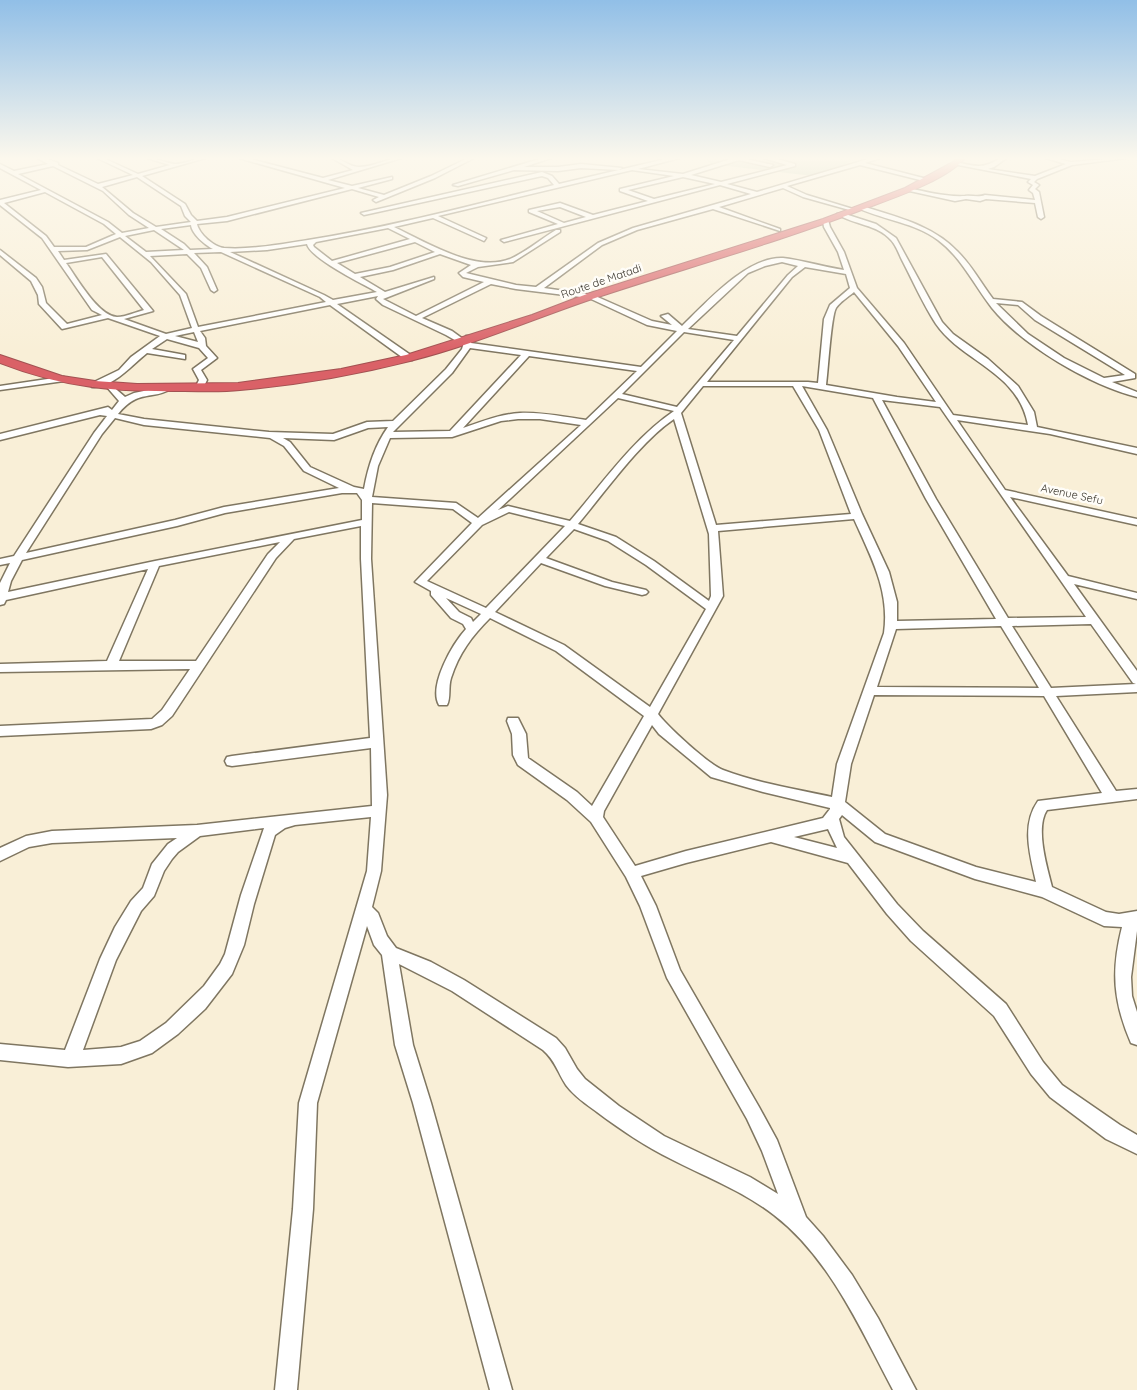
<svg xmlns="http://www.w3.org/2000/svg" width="1137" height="1390" font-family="Quicksand,sans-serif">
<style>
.green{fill:#bfccb0}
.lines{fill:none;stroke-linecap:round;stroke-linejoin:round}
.minor-casing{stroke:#7f7661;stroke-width:3}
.highway-casing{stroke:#a25252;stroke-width:2}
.minor{fill:#fff;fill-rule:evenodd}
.highway{fill:#da6167;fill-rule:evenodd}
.labels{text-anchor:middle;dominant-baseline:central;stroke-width:5;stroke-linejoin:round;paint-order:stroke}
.far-street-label{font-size:11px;fill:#39352c;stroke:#fffdf8}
</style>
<rect width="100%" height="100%" fill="#f9efd7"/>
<path class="green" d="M704,157H859L821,177L711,164Z"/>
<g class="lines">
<defs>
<g id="minor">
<path d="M36,157H42L58,163V165L98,184L133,175L95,157H101L138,174L170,165L144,157C155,157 164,163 175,164C186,164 198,157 209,157L142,176L185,204L191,215L197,221L227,217L345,188L235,157H243L323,178L353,170L330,157C341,157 348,167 359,167C375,167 389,157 405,157L328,180L352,186L392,177V179L358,188L384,195L431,176L470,157H476L435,178L376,202L373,200L379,197L352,189L227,221L197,224C199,234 214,247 224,248C251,250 281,244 308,240C391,227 472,205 554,185L548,178L542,176L364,215L361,213L542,172L552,176L559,184L674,157H683L638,169L683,174L737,157L773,165L770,167L739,160L691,175L721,182L787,165L761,157H769L795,164V166L727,184L757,192L875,157H883L865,163L931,180L928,182L860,165L787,186L807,195L853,209V211L803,197L783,188L719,207L780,229V231L713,209L637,230L602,245L544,288L593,295L652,321L672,325L661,316L668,314L682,326C706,303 747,256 783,258C802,260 824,267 844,270L838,252L824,227L823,221L828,220L830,227L844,252L857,288L904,343L953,415L1028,425C1018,371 962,362 936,324C923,304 913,281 902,260C899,254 896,245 891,240C877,224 854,225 837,214L842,213L876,224L896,238L942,322L953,334L988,359L1018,386L1034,412L1037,427L1137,448V454L1050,434L957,420L1005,490L1137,519V525L1010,497L1068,576L1137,593V599L1074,584L1137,671V692L1056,696L1116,791L1137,789V799L1047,810C1035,828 1047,867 1052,887L1106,912L1119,914L1137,911V931L1131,977L1132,996L1137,1012V1045L1131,1043C1113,1001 1111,971 1122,927L1104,926L1042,897L975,879L875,842L842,815L839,819L844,837L897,904L923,931L1006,1004L1043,1062L1062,1085L1120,1125L1137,1135V1154L1106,1139L1050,1097L1031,1074L994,1016L911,941L887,914L848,863L771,842L686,863L641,876L656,906L680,970L759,1107L777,1140L806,1217L823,1236L852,1275L878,1318L916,1390H893C861,1330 830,1258 774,1215C743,1191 706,1177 671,1159C645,1146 621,1130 597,1112C586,1104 574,1096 566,1085C558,1073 555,1060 543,1050L452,991L399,964L413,1045L431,1103L512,1390H490L413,1103L395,1045L382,955L374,945L367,926L317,1103L313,1209L297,1390H275L293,1209L299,1103L367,871L371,817L295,825L285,828L275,835L254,904L244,945L232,974L205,1009L178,1034L152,1053L121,1064L68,1067L0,1060V1044L65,1050L100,959L115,927L131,901L143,888L152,864L168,844L177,838L52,843L29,847L0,861V848L26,836L52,831L197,825L372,806L371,748L232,766L227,765L225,761L227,757L232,756L370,738L361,559V526L294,539L276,558L172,716L162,725L151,729L0,736V726L152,719L162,710L190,669L0,672V664L107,661L148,569L6,600L4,604L0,605V583L10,563L0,565V559L14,556L94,433L107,416L100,415L0,440V434L108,407L112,410L119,401L106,386L110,384L125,397L134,393L168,386L172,388C153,401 139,388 118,414L144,419L269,432L333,434L367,422L393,421L446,369L462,349L466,336H472L471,343L641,367L677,331L647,325L589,298L516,289L491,284L422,318L452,331L463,339V343H460L446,335L383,305L376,299L378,296L337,304L412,356V360H406L330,305L200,331L205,338L206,346L217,358L201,370L207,380L202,390L195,388L199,380L193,369L208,358L199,348L167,339L152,349L185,355V359L147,353C133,364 112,389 92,387V383L119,370L131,357L160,336L108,318L62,329L39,304L38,295L31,281L0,255V250L36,278L42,287L46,303L67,324L102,315L92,310L42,238L0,205V200L41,190L0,168V164L14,171L48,164ZM53,166L103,191L129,215L149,228L122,233L108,222L18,174ZM632,170L674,176L620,189V191L648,201L593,215L560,203L529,210V212L558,224L501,240L504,242L720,185L751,194L633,228L598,243L536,287L516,285L466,273L478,267L513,262L560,232V230H556C541,239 526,252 510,259C475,273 426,242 394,227L433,218L484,241L486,238L438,216ZM137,177L181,206L185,216L191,222L156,227L133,213L102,187ZM683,177L715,184L654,199L628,190ZM45,192L104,224L116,234L86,247H54L46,236L4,203ZM560,207L586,217L564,223L537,211ZM191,225C192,234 205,245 213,249L190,250L184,244L161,229ZM388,228L410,239L332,261L314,247L313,245L316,242ZM154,230L184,250L146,252L125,236ZM120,237L151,262L180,295L192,328L166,334L124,319L153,311L106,254L64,260L58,251L87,250ZM415,242L435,252L390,267L355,274L337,263ZM307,244C310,258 363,284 377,292L333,300L324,295L230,252L267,250ZM221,252L320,297L326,302L198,327L186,294L150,256L187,254L201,268L211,290L214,292L217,290L207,267L194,253ZM440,254L471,265L459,273L463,277L484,282L416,316L383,299L434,279V277L385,292L360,277L393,270ZM102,257L144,310C136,312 126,317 117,317C98,316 77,278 66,263ZM782,262L798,266L788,275L737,336L688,329L748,273L765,266ZM805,267L846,274L850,288L830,305L824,319L818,383L808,382H707L792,277ZM854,292L898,346L936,402L897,397L826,385C828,371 831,316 836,308C840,302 848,297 854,292ZM194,332L198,342L175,336ZM684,332L734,340L677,407L622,394ZM470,348L521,355L450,431L393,432L452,373ZM529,356L637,371L586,420C564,417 542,412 520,413C500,414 481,422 463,428ZM703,386H793L819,430L851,514L716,525L681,413ZM802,386L873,398L926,499L996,619L897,621V602L889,572L862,514L827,430ZM618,398L674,411C633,439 602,484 570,521L508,506L498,510ZM882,400L940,407L1086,617L1008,618L936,499ZM115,418L144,425L270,438L284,446L304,471L339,488L224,507L175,520L26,553L102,434ZM518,419H540L581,425L478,518L456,503L372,497L378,466L390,438L452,437L501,421ZM674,419L709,534L711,596L709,601L654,561L616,537L578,524C606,491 640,442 674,419ZM388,427C375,445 368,467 364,489L354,487L310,467L290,442L283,438L334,440L368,428ZM342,493H357L362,500V520L155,561L8,592L11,581L22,560L177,526L225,513ZM372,503L453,509L472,523L415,582L431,591V595L451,618L463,624L466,629C453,643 428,686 439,705H447C451,698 448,687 451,678C459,653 472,636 490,618L556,651L644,716L592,806L577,792L528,758L526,734L518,718H508L507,721L512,734L513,755L518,765L567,800L591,822L626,877L640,906L667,978L747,1119L762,1151L778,1194L750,1177L664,1136L619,1106L585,1079L577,1069L565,1048L556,1038L464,980L431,962L396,948L387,936L378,913L372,907L381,871L387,795L371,559ZM509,512L565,526L486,608L427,581L482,525ZM854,519C871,557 890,591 884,633L837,764L832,797C796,789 757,783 723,770C708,764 668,727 658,714L723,596L718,531ZM574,529L608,541L646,565L706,609L650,707L564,645L495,612L541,563L605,586L642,595L646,594L648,592L646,590L612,582L546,558ZM280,542L268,554L196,661H119L159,566ZM446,598L481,614L473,622L471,618L459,612ZM1091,624L1133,683L1136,684L1051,688L1012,626ZM1001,626L1039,688L877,687L896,629ZM874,695L1044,696L1102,793L1038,801C1021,825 1030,855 1036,882L976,867L885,834L845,802L851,764ZM652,725L659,734L711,777L763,792L830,808V809L823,818L686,851L635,866L603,817L604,811ZM264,828L241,895L225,954L220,964L204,986L166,1023L140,1041L121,1047L83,1050L116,960L141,911L154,896L164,871L172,859L178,852L200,836ZM828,829L837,848L794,837Z"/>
<path d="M546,157H554L524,167H558L581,164L622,168L619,170L581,168L558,171L514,170L458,186L453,185Z"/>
<path d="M1002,157H1008L994,167L988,169L1035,176L1066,164L1042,157H1050L1071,162L1134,157L1072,165L1037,179L1034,182L1039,185L1035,189L1039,192L1044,217L1041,219L1038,217L1035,203L986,199L980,201L966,199L955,201L905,190L908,188C927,192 946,197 965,196C972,195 978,198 985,195L1035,200L1033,193L1029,190L1033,185L1028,182L1031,179L953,164L956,162C977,167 984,169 1002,157Z"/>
<path d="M862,206C896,217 933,225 958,252C972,266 981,283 993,299L1022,302L1041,316L1135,374V378L1112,382L1137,392V397C1090,385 1023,346 992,308C974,285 962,258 938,240C915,223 885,220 860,209ZM996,303L1018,305L1035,320L1125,375L1104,378L1064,358L1028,334Z"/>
<path d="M61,377H64V381L0,390V386Z"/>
</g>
<path id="highway" d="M958,157H966C948,179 899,196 872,206C782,241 689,267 598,297C535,318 474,345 410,361C355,375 297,385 240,390C222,392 203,391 184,391C116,392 64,388 0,363V355L62,376L95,381L137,384L238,383L341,369L406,355L532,315L587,294L823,219L905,188L953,162Z"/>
</defs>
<use href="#minor" class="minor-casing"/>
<use href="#highway" class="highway-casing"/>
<use href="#minor" class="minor"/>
<use href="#highway" class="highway"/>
</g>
<linearGradient id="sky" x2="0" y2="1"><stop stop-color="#91bfe7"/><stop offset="0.45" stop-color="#fcf8ed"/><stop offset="1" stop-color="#fcf8ed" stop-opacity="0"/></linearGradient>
<rect width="1137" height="352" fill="url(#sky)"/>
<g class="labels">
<g class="far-street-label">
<text transform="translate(601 281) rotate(-19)">Route de Matadi</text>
<text transform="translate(1072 494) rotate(12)">Avenue Sefu</text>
</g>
</g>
</svg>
